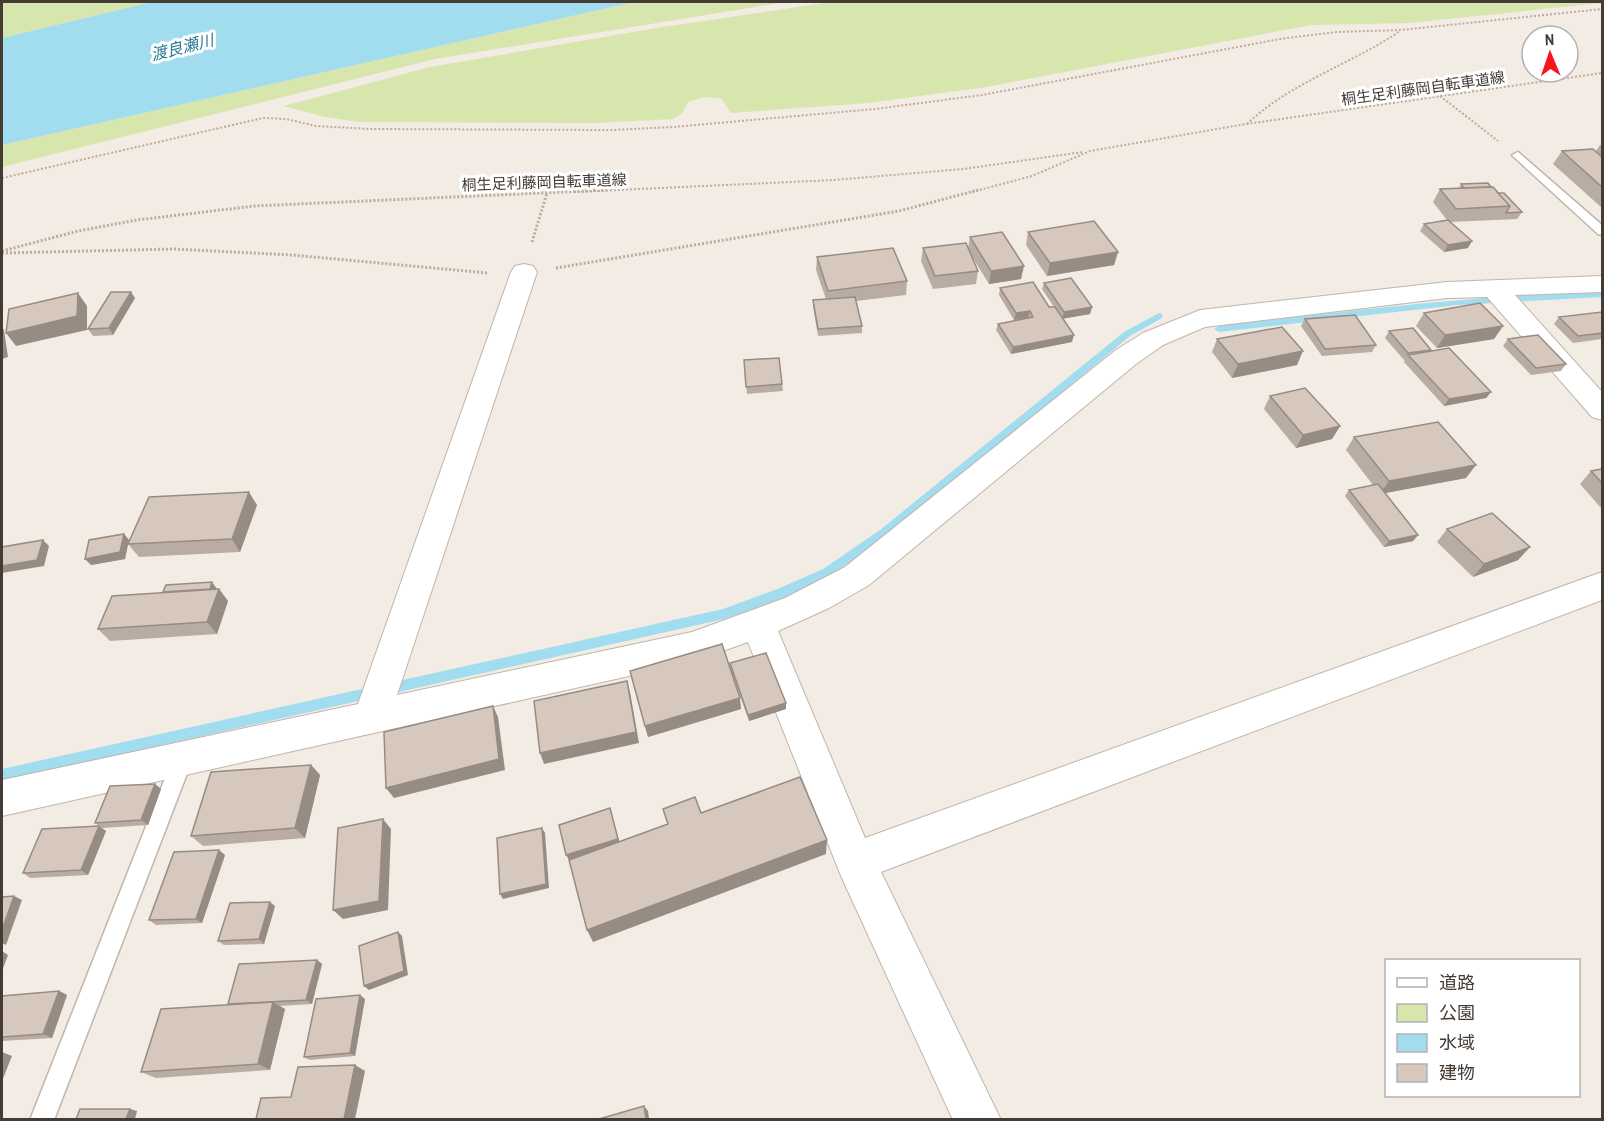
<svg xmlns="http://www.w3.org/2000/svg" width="1604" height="1121" font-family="'Archivo Narrow','Noto Sans JP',sans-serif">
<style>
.green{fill:#d6e6ad}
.water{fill:#a1dcef}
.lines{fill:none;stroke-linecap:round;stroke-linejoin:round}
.stream{fill:#a1dcef;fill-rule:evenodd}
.lane-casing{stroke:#c0b5aa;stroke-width:3}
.street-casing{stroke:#c0b5aa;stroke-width:2}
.path-far1{stroke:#bfab99;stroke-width:2;stroke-dasharray:2 2;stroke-linecap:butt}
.path{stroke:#bfab99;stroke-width:3;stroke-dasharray:2 2;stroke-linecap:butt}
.lane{fill:#fff;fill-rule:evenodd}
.street{fill:#fff;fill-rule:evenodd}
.wall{fill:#b8aca3}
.shaded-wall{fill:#968c84}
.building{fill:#d6c8bd;stroke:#968c84;stroke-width:1.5}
.labels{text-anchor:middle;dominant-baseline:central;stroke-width:6;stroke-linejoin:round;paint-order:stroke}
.far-street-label{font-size:15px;fill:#443b34;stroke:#fff}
.far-water-label{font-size:16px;font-style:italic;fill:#2a7b96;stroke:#fff}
</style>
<rect width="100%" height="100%" fill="#f2ece4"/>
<g class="green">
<path d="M2,2H152L2,38Z"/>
<path d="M634,2H786L435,59L2,167V145Z"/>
<path d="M831,2H1602V3L1409,23L1311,25L986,87L868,103L731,113L722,99L705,97L688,102L682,113L673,119L595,123L360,122L325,117L284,106L430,67L657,28Z"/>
</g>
<path class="water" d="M152,2H634L2,145V38Z"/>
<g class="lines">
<g class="stream">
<path d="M1602,291V297L1458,305L1219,332L1214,329L1219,326C1346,311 1474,296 1602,291Z"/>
<path d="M1159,313L1162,314V318L1130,336L888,536L831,575L788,596L724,619L2,781V769L723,609L780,588L823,569L880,530L1124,332Z"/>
</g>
<defs>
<g id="lane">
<path d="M1518,152L1602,225V235L1598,234L1514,157L1512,155Z"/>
<path d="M183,749L190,752L193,758L54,1120H30L173,758L176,752Z"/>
</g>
<path id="street" d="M524,264L533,266L537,272L397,695L692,632L785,598L845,567L1116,350L1143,333L1200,310L1447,282L1602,276V292L1515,295L1602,392V420L1592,417L1487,297L1447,298L1205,327L1163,345L1136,364L869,585L829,608L778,631L865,838L1602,572V600L881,872L1001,1120H953L841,876L748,642L692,662L2,816V780L358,704L511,272L515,266Z"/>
</defs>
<use href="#lane" class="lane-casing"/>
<use href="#street" class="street-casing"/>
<g class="path-far1">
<path d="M1440,96L1498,141"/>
<path d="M1247,124C1291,82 1350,65 1400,31"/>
<path d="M2,178L263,118L286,119L316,126L370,129L612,130L673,127L875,109L982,95L1280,39L1336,32L1401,30L1602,9"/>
<path d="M574,192L834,180L963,169L1083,152"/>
<path d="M972,192L1032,176L1090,151L1246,124L1602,73"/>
</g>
<g class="path">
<path d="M532,242L547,193"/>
<path d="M2,251L78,231L137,220L254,206L607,190"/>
<path d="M2,253L174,249L292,255L488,273"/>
<path d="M556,268L899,211L978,190"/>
</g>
<use href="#lane" class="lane"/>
<use href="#street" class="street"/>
</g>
<g class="wall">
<path d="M1600,145H1602V208L1553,164L1562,151H1596Z"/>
<path d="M1461,184L1498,193L1522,212L1517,219L1450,222L1468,248L1444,252L1420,231L1424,224L1447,220L1433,202L1440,189L1459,188Z"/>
<path d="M1028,232L1118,252L1114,265L1047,276L1026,245Z"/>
<path d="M970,237L1021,279L989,284L971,255L978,271L976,284L933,289L921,261L923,248H968Z"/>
<path d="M817,257L907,281L906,295L856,301L862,326V333L818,336L813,306V300L826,299L816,270Z"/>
<path d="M1044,283L1092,307L1090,314L1063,318L1072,342L1011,354L996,330L998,324L1028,318L1014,320L999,295L1000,288L1049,307H1054L1042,289Z"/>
<path d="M135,298L113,335L93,336L88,329Z"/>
<path d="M1602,312V339L1573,343L1554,324L1559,317Z"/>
<path d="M1424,313L1503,326L1494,339L1437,348L1416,326Z"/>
<path d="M1305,319L1376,345L1372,352L1322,356L1301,326Z"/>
<path d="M1389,331L1431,350L1430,351L1491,392L1486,398L1444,406L1404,362L1405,359L1404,360L1385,338Z"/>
<path d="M1217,339L1297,365L1232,378L1212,352Z"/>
<path d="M1508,339L1566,364L1561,371L1531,375L1503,346Z"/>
<path d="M744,360L782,384L783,391L747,394Z"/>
<path d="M1270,396L1340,426L1332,439L1296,448L1264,409Z"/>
<path d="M1354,437L1466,478L1385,493L1418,535L1413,541L1384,547L1345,496L1349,490L1373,485L1346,450Z"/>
<path d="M1602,469V509L1580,484L1591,471Z"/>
<path d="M257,505L240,552L139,557L128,544L125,559L91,565L124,534L129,540L128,544Z"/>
<path d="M1447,529L1530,547L1518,560L1473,577L1437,542Z"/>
<path d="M217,589H219L228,601L217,634L110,641L98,629Z"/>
<path d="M730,663L786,703V709L749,721L733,676L741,709L648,737L630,671L730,669Z"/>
<path d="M311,765L320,775L305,838L203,846L191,836Z"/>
<path d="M155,784L161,789L148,825L102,828L95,823Z"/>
<path d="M99,826L106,831L88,875L30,878L23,873Z"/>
<path d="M225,855L202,923L156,925L149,920Z"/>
<path d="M275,906L264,944L224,945L218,941Z"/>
<path d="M317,960L322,964L312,1004L279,1006L285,1009L270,1070L156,1078L141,1072L229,1004Z"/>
<path d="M59,991L67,995L52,1038L2,1041V996Z"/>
<path d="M365,999L355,1056L310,1060L304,1057Z"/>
</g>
<g class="shaded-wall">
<path d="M1472,241L1468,248L1444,252L1448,245Z"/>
<path d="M1118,252L1114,265L1047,276L1050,263Z"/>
<path d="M1024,266L1021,279L989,284L991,271Z"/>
<path d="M131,292L135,298L113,335L109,328Z"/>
<path d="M78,293L87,306V330L16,346L6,333Z"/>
<path d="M1092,307L1090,314L1062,319L1064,312Z"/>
<path d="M1030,311L1028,318L1014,320L1016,313Z"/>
<path d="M1503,326L1494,339L1437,348L1445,335Z"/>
<path d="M2,327L4,330L8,357L2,359Z"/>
<path d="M1074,335L1072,342L1011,354L1013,347Z"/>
<path d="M1303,351L1297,365L1232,378L1238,364Z"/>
<path d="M1491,392L1486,398L1444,406L1449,399Z"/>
<path d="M1340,426L1332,439L1296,448L1303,435Z"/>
<path d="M1476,465L1466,478L1380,494L1389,481Z"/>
<path d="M249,492L257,505L240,552L232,539Z"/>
<path d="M124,534L129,540L125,559L91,565L85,559Z"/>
<path d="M1418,535L1413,541L1384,547L1389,541Z"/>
<path d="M43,540L49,546L44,566L2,573V566Z"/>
<path d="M1530,547L1518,560L1473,577L1484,564Z"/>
<path d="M212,582L217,589L207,596Z"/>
<path d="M219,589L228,601L217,634L207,622Z"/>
<path d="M627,681L630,692L639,743L544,764L540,753Z"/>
<path d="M740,698L741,709L648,737L645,726Z"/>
<path d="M786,703V709L749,721L748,715Z"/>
<path d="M493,706L498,717L505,770L394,798L386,788Z"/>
<path d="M311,765L320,775L305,838L295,828Z"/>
<path d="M155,784L161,789L148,825L141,820Z"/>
<path d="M610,808L620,844L569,860L566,855Z"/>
<path d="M383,819L391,829L388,910L343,919L333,910Z"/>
<path d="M99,826L106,831L88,875L81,870Z"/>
<path d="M542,828L545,833L549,888L503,899L500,894Z"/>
<path d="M827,840L826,854L593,942L587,930Z"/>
<path d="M219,850L225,855L202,923L196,919Z"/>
<path d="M14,896L22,900L6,945L2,943V930Z"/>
<path d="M270,902L275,906L264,944L259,939Z"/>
<path d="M398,932L402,936L408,975L369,990L364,986Z"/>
<path d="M2,951L8,955L2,971Z"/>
<path d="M317,960L322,964L312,1004L306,1000Z"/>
<path d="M59,991L67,995L52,1038L43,1034Z"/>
<path d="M360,995L365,999L355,1056L350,1053Z"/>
<path d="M273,1002L285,1009L270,1070L258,1064Z"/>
<path d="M2,1052L12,1056L2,1081Z"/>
<path d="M355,1065L365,1071L355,1119H344Z"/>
<path d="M644,1106L648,1111L649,1119H646Z"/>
<path d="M130,1109L137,1111L135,1119H126Z"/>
</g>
<g class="building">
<path d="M1593,149L1602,157V187L1562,151Z"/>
<path d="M1488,183L1491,187L1464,188L1461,184Z"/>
<path d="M1493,187L1510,206L1456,209L1440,189Z"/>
<path d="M1498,193H1504L1522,212L1506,213L1510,206Z"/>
<path d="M1448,220L1472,241L1448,245L1424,224Z"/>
<path d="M1094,221L1118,252L1050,263L1028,232Z"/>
<path d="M1002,232L1024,266L991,271L970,237Z"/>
<path d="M966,243L978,271L935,276L923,248Z"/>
<path d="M893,248L907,281L828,291L817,257Z"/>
<path d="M1071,278L1092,307L1064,312L1044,283Z"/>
<path d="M1033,282L1049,307H1055L1074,335L1013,347L998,324L1033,317L1030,311L1016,313L1000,288Z"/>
<path d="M111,292H131L109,328L88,329Z"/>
<path d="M78,293L77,316L6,333L9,309Z"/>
<path d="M855,297L862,326L818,329L813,300Z"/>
<path d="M1480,303L1503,326L1445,335L1424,313Z"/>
<path d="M1602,312V333L1578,336L1559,317Z"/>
<path d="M1355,315L1376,345L1325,349L1305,319Z"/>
<path d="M1282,327L1303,351L1238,364L1217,339Z"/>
<path d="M1413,328L1431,350L1408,353L1389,331Z"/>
<path d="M1538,335L1566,364L1536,368L1508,339Z"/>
<path d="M1449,348L1491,392L1449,399L1408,355Z"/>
<path d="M779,358L782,384L746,387L744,360Z"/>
<path d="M1305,388L1340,426L1303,435L1270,396Z"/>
<path d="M1438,422L1476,465L1389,481L1354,437Z"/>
<path d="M1602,469V483L1591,471Z"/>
<path d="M1378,484L1418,535L1389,541L1349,490Z"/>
<path d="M249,492L232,539L128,544L149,497Z"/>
<path d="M1492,513L1530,547L1484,564L1447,529Z"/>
<path d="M124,534L120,552L85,559L89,540Z"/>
<path d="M43,540L37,560L2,566V547Z"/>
<path d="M212,582L210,589L163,592L166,585Z"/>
<path d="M219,589L207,622L98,629L112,596Z"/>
<path d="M722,644L740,698L645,726L630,671Z"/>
<path d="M766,653L786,703L748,715L730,663Z"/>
<path d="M627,681L636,732L540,753L534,701Z"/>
<path d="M493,706L499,759L386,788L384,732Z"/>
<path d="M311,765L295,828L191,836L211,772Z"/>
<path d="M800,777L827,840L587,930L569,860L668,824L663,809L695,797L701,813Z"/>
<path d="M155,784L141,820L95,823L110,786Z"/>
<path d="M610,808L618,839L566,855L559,825Z"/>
<path d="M383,819L379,901L333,910L338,828Z"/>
<path d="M99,826L81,870L23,873L42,829Z"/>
<path d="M542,828L546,884L500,894L497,838Z"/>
<path d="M219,850L196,919L149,920L174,852Z"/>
<path d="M14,896L2,930V897Z"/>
<path d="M270,902L259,939L218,941L230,903Z"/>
<path d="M398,932L404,971L364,986L359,946Z"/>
<path d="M317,960L306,1000L228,1004L239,964Z"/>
<path d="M59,991L43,1034L2,1037V996Z"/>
<path d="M360,995L350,1053L304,1057L316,999Z"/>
<path d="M273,1002L258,1064L141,1072L161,1009Z"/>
<path d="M355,1065L344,1119H256L261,1098L291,1097L298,1067Z"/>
<path d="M644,1106L646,1119H599Z"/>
<path d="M80,1109H130L126,1119H76Z"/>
</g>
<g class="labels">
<g class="far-street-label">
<text transform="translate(1423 88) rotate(-8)">桐生足利藤岡自転車道線</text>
<text transform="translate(544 182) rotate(-2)">桐生足利藤岡自転車道線</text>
</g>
<g class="far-water-label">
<text transform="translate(182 47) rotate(-14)">渡良瀬川</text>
</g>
</g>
<rect width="1604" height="1121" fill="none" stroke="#443b34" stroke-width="6"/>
<rect x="1385" y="959" width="195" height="138" fill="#ffffff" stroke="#b4b1ae" stroke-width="1.5"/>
<rect x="1397" y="978" width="30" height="9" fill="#ffffff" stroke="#b4b1ae" stroke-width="1.5"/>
<text x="1439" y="989" font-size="18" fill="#443b34">道路</text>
<rect x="1397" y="1004" width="30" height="18" fill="#d6e6ad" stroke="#b4b1ae" stroke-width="1.5"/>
<text x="1439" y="1019" font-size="18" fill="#443b34">公園</text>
<rect x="1397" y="1034" width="30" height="18" fill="#a1dcef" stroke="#b4b1ae" stroke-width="1.5"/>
<text x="1439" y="1049" font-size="18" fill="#443b34">水域</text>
<rect x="1397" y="1064" width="30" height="18" fill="#d6c8bd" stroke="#b4b1ae" stroke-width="1.5"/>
<text x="1439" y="1079" font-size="18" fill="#443b34">建物</text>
<g transform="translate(1550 54) rotate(358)"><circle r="28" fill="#ffffff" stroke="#b4b1ae" stroke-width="1.5"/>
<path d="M0-4.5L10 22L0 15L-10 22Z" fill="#f7161a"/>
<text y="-9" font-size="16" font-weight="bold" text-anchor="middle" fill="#443b34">N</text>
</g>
</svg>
